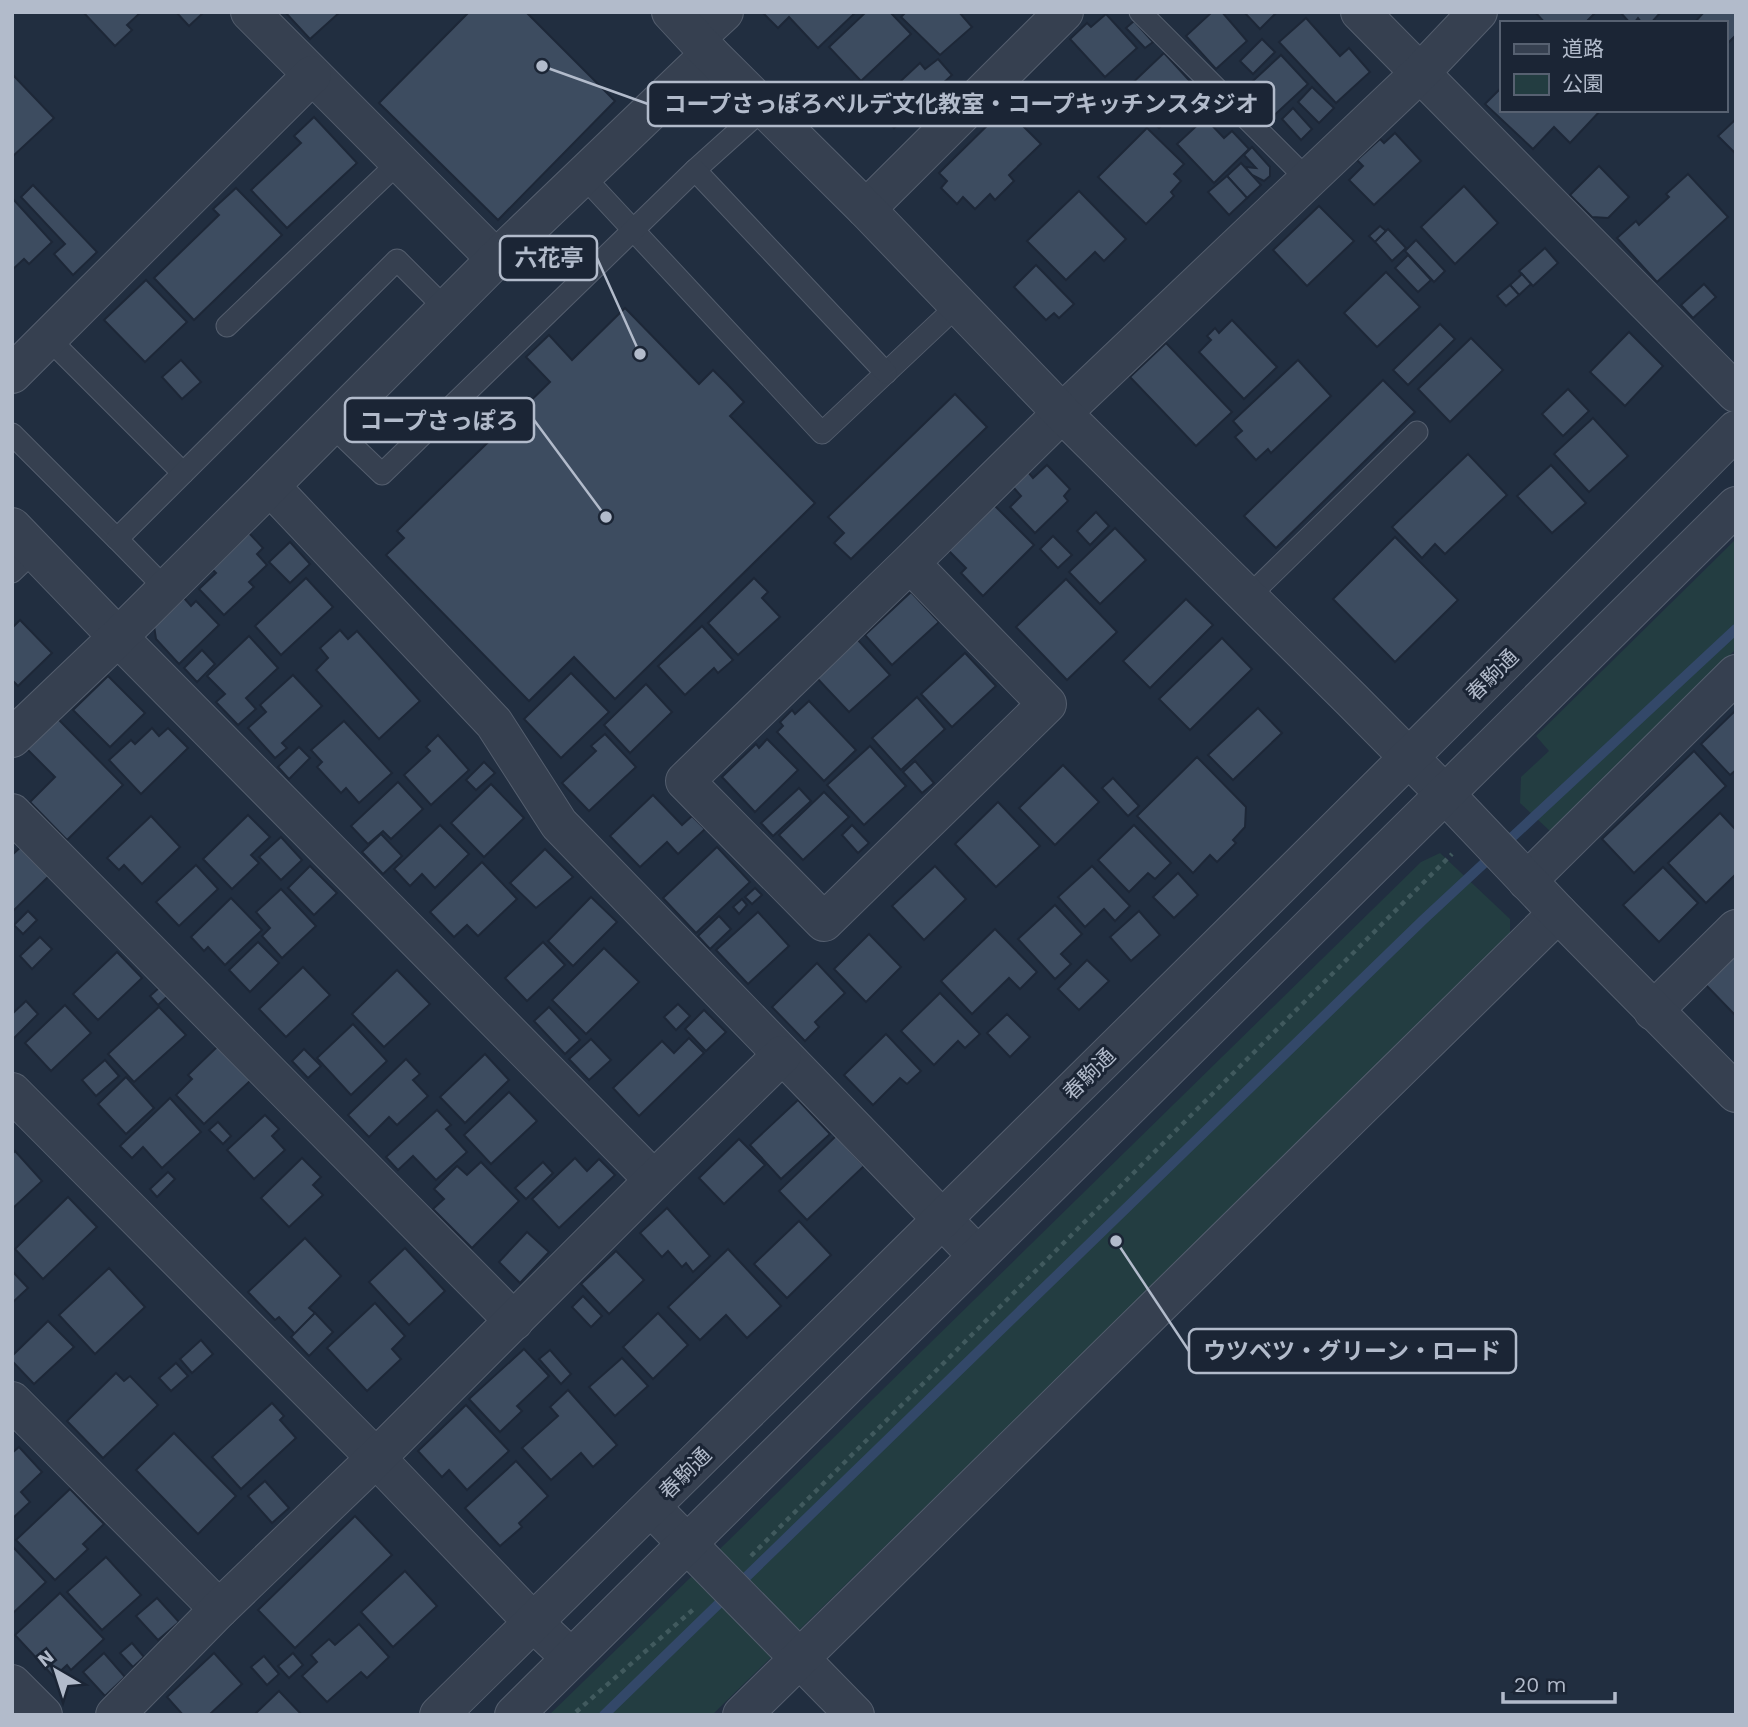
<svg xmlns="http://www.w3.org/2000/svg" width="1748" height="1727" font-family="'Work Sans','Noto Sans JP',sans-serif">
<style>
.green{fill:#233d41}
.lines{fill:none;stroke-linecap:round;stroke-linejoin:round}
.stream{stroke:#334869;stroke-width:10}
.building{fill:#3d4c60;stroke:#1d2737;stroke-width:2}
.service-casing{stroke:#545e6e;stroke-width:23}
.minor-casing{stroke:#545e6e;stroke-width:40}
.tertiary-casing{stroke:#545e6e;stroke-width:40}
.path{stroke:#415a5e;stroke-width:4.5;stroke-dasharray:5 5;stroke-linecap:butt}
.service{stroke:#364050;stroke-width:21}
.minor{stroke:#364050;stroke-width:38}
.tertiary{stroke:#364050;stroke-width:38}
.labels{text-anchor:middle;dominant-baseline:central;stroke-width:6;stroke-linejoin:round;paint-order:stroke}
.street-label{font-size:21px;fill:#b2bbcb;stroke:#1b2535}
.leader{fill:none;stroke:#b2bbcb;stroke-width:2.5}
.callout-dot{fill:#b2bbcb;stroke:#1b2535;stroke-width:2.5}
.callout{fill:#1b2535;stroke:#b2bbcb;stroke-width:2.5}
.callout-label{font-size:23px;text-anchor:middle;font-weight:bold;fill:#b2bbcb}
</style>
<rect width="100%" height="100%" fill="#212e40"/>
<g class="green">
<path d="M1736,539V649L1551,832L1520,803L1521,777L1549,751L1536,736Z"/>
<path d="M1440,853L1510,919V937L712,1715H549L724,1545L1421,862Z"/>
</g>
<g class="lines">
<path class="stream" d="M604,1715L1423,920L1736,629"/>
</g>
<g class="building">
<path d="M83,12H141L127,25L132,30L115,46Z"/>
<path d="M176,12H204L189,26Z"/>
<path d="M285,12H340L310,39Z"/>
<path d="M469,12H526L615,101L498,220L379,103Z"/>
<path d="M762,12H856L818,48L789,17L778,28Z"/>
<path d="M866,12H890L911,34L861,81L829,47Z"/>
<path d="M906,12H959L972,27L940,55L901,17Z"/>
<path d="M1212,12H1222L1247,41L1216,69L1186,36Z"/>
<path d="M1244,12H1277L1260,29Z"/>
<path d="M1535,12H1593L1594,14L1588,20L1590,23H1545Z"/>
<path d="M1620,12H1661L1651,23H1642L1638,18L1634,23H1630Z"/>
<path d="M1704,12H1736V35L1725,46V23H1694Z"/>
<path d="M1106,14L1137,48L1105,77L1070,39L1087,23L1091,27Z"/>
<path d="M1306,18L1340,56L1349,48L1370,72L1336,103L1279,42Z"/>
<path d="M1134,21L1153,42L1145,48L1126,28Z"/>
<path d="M1262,39L1275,52L1253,74L1240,61Z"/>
<path d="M1164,53L1199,91L1159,128L1124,91Z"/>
<path d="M1281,55L1308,84L1269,120L1242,91Z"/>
<path d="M938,59L952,75L894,128L874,106L920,63L925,69Z"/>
<path d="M12,74L54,118L12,157Z"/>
<path d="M1312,87L1334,108L1319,123L1298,102Z"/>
<path d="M1501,88V110H1601L1570,143L1554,127L1533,149L1485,104Z"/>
<path d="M1005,108L1041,144L1009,175L1014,181L995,200L990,194L975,209L963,197L957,204L941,188L947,181L939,173Z"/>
<path d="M1293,108L1312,129L1301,140L1282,119Z"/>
<path d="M314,117L357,163L287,228L251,190L301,143L294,136Z"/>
<path d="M1205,118L1224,138L1232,131L1249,149L1214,183L1177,144Z"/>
<path d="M1736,119V154L1718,136Z"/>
<path d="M1147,128L1184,164L1174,174L1181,181L1171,192L1174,196L1146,224L1098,177Z"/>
<path d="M1395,133L1421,161L1374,205L1349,180L1363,166L1357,160L1380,139L1384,143Z"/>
<path d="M1252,147L1270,167V176L1264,181L1252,175L1245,167L1256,168L1244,155Z"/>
<path d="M1241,163L1261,185L1247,198L1227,176Z"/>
<path d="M1599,166L1629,197L1608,218L1592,217L1570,195Z"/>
<path d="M1688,174L1728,217L1657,282L1617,238L1636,221L1639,225L1669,197L1666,194Z"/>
<path d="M1227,176L1247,198L1229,215L1208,192Z"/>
<path d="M33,185L97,252L73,275L54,254L65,244L21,197Z"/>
<path d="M1464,186L1498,223L1455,264L1421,227Z"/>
<path d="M236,188L282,235L194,320L154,278L219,215L213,209Z"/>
<path d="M1079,191L1126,239L1104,261L1095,252L1066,280L1027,241Z"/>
<path d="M13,199L52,242L29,264L24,259L12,270Z"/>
<path d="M1319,206L1354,241L1307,286L1273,250Z"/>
<path d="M1380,226L1386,231L1375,242L1369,236Z"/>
<path d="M1388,229L1406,248L1392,261L1375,242Z"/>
<path d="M1416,240L1445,271L1434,282L1405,251Z"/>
<path d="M1545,248L1558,263L1533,286L1519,271Z"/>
<path d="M1408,255L1431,280L1418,292L1395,268Z"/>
<path d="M1036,265L1074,304L1059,318L1054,313L1046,320L1014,287Z"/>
<path d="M1386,272L1420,307L1377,347L1344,313Z"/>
<path d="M1522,274L1531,284L1519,295L1510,285Z"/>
<path d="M146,280L187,322L145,362L104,320Z"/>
<path d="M1704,284L1716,297L1693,318L1681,305Z"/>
<path d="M1510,285L1519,295L1506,306L1497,296Z"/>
<path d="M625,308L699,384L713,370L727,384L744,402L730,416L815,503L615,699L574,657L529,701L386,555L404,538L397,531L550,382L526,357L549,335L572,360Z"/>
<path d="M1232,320L1277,367L1244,399L1199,352L1211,340L1207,336L1215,328L1219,333Z"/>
<path d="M1440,324L1455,339L1408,385L1393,370Z"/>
<path d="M1629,332L1663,366L1625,406L1590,372Z"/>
<path d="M1471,338L1503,370L1450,422L1418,389Z"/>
<path d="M1166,343L1232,412L1196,446L1130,377Z"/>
<path d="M181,360L201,382L182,399L162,377Z"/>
<path d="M1298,360L1331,396L1271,453L1268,449L1256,460L1235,437L1242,431L1233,421Z"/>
<path d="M1383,380L1415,412L1276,548L1244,516Z"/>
<path d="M1568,389L1589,411L1563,436L1542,414Z"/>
<path d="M955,394L987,427L851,559L834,543L844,533L828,517Z"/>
<path d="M1593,418L1628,456L1589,492L1554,454Z"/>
<path d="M1468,454L1507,495L1445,554L1435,544L1422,558L1392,527Z"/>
<path d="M1047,465L1070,489L1064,496L1068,501L1035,533L1010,507L1021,496L1013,487L1028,472L1033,478Z"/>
<path d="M1551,465L1586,503L1552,533L1517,496Z"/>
<path d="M992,503L1034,545L983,596L961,573L966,568L946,548Z"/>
<path d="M1096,512L1109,526L1090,545L1077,531Z"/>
<path d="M1115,528L1146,560L1100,604L1069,572Z"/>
<path d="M249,533L263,548L257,554L267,565L249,582L254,587L224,615L199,589L216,573L211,568Z"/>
<path d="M1053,536L1072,555L1058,568L1040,549Z"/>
<path d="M1395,537L1458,600L1395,662L1333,599Z"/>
<path d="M290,542L310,564L290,583L269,562Z"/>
<path d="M306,578L333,607L281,655L255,626Z"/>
<path d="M754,578L768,592L762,598L780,617L738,655L708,623Z"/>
<path d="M1066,579L1117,632L1067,680L1016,627Z"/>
<path d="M911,592L939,622L892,665L865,635Z"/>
<path d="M184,598L191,606L196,601L219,625L179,664L156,639L154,626Z"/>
<path d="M1186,599L1213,625L1150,688L1123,661Z"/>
<path d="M20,620L52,653L18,686L12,680V628Z"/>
<path d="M702,626L733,660L718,673L714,668L685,695L658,666Z"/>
<path d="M340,630L348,639L357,631L420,701L379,739L316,670L328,658L320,648Z"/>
<path d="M249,636L278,668L246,698L256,709L238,725L216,702L225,694L207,676Z"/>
<path d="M1222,638L1252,669L1190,730L1159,699Z"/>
<path d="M857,639L890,675L849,712L816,677Z"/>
<path d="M202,650L215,664L197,682L184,668Z"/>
<path d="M965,653L996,686L952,727L921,694Z"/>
<path d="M571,673L609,712L561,758L524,719Z"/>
<path d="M293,675L322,706L282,743L287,748L275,758L248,728L266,712L260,705Z"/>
<path d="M108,676L145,713L110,747L73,710Z"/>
<path d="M646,684L672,712L630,753L604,725Z"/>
<path d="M917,697L945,729L901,770L872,738Z"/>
<path d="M809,701L856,750L824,781L777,732L783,726L780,722L792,710L795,714Z"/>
<path d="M1258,708L1282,733L1233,780L1208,755Z"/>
<path d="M1736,710V770L1730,775L1701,744Z"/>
<path d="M58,719L123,785L67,840L30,802L55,777L27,749Z"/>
<path d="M344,721L392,773L359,803L346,788L341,793L317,767L322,762L311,750Z"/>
<path d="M152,728L159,736L168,728L188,748L141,794L109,760L131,740L135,744Z"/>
<path d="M605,734L636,767L589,811L562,783L596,751L591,746Z"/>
<path d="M438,735L469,770L431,805L404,775L430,751L426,747Z"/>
<path d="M767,739L798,770L755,812L722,777L756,744L759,748Z"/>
<path d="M870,746L906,786L864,825L827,785Z"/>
<path d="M299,747L310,758L289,779L278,767Z"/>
<path d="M1694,751L1726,786L1634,873L1602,839Z"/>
<path d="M1197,757L1246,807L1245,827L1233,840L1236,843L1217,862L1210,855L1193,873L1137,816Z"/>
<path d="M915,761L934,783L922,793L903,772Z"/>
<path d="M484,762L495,773L476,790L466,780Z"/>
<path d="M1063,765L1099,802L1055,845L1019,808Z"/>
<path d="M1113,778L1139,806L1128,816L1102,788Z"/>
<path d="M398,782L423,809L391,839L383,831L368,844L351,826Z"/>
<path d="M491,784L524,818L484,857L451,823Z"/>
<path d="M799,788L811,801L773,836L761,823Z"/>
<path d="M824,792L849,817L803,860L779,835Z"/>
<path d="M653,795L682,825L692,816L705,829L678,854L667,842L640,867L610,836Z"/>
<path d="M998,802L1040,846L996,887L955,844Z"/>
<path d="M1720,813L1736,830V874L1706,903L1668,863Z"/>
<path d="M248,815L270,837L251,855L259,863L232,889L203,859Z"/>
<path d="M151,816L180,847L142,884L124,865L119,870L107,858Z"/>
<path d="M440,825L469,854L435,888L422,874L410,886L394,869Z"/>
<path d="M852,825L869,843L858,853L842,835Z"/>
<path d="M1134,825L1171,863L1155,879L1148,873L1129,892L1098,860Z"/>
<path d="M381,834L402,856L383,874L362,852Z"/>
<path d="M281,837L302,860L281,880L259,857Z"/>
<path d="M23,845L51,874L12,912V855Z"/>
<path d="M717,847L750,882L696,933L663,898Z"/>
<path d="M545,849L573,877L536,908L510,883Z"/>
<path d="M482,862L517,899L478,936L467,925L454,937L430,912Z"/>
<path d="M196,865L218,889L179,926L156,902Z"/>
<path d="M310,866L337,893L314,915L288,888Z"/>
<path d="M935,866L966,899L924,940L892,906Z"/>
<path d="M1092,866L1130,906L1115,921L1104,909L1085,927L1058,897Z"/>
<path d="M1663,867L1698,903L1659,942L1623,905Z"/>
<path d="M1178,873L1198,895L1174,918L1153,897Z"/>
<path d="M755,888L762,895L752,904L745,897Z"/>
<path d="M281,889L316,926L282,958L262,936L270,928L256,912Z"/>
<path d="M591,897L617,922L573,966L548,941Z"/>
<path d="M231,898L262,930L225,965L208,947L204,951L191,937Z"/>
<path d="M742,899L747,905L739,914L733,907Z"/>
<path d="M1055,905L1082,934L1061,954L1071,964L1055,979L1018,939Z"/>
<path d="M28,911L37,920L23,934L14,925Z"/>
<path d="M1139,911L1160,935L1131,961L1110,937Z"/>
<path d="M758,912L789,946L748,984L716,950Z"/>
<path d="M719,916L731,929L710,949L698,936Z"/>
<path d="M995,929L1037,972L1020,989L1009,978L972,1014L941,981Z"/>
<path d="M869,934L901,967L866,1002L834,969Z"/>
<path d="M40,937L52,949L32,969L20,956Z"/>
<path d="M258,942L279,963L250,992L229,970Z"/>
<path d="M543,942L565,965L527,1001L505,978Z"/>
<path d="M604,948L639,982L586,1034L552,1000Z"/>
<path d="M117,952L142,978L98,1020L73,994Z"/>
<path d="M1736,952V1016L1704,983Z"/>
<path d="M1087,960L1109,981L1079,1010L1058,989Z"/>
<path d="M817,963L845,993L815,1022L819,1027L805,1041L772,1007Z"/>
<path d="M303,967L330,995L286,1037L259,1009Z"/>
<path d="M397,970L430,1004L384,1047L352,1014Z"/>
<path d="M161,986L170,994L158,1005L150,996Z"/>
<path d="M940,993L980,1034L965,1048L958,1041L934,1065L901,1031Z"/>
<path d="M26,1001L38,1014L12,1040V1014Z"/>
<path d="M678,1004L690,1016L676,1030L664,1017Z"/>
<path d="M65,1005L91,1033L51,1071L25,1043Z"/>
<path d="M159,1007L186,1035L134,1082L108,1054Z"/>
<path d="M549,1007L580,1040L565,1054L534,1021Z"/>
<path d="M704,1010L726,1032L706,1051L685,1029Z"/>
<path d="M1007,1014L1030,1037L1010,1057L987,1033Z"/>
<path d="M353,1024L387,1061L351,1095L317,1058Z"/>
<path d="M886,1034L921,1071L907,1084L900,1078L873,1105L844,1075Z"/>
<path d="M689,1038L704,1053L639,1116L613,1088L662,1041L674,1053Z"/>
<path d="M591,1039L611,1060L589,1080L569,1059Z"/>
<path d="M218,1046L251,1080L204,1124L176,1095L192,1079L188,1075Z"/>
<path d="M304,1049L321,1066L308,1078L292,1061Z"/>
<path d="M485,1054L509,1080L465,1123L440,1097Z"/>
<path d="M406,1059L420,1074L413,1080L428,1096L397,1125L389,1117L369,1137L348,1115Z"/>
<path d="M105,1060L119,1076L96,1096L82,1080Z"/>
<path d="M126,1077L154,1108L126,1134L98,1104Z"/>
<path d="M509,1092L537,1121L491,1164L464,1135Z"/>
<path d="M170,1098L201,1132L162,1168L143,1147L132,1158L120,1146Z"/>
<path d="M798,1100L830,1134L781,1179L750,1145Z"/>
<path d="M437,1110L451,1125L446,1129L467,1152L436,1180L413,1156L398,1170L386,1157Z"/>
<path d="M265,1115L279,1129L272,1136L285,1150L254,1179L227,1150Z"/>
<path d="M218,1122L231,1136L223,1144L209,1130Z"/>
<path d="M836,1136L864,1166L807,1220L779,1191Z"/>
<path d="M739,1139L765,1165L724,1204L699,1178Z"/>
<path d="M15,1151L42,1181L12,1209V1154Z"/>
<path d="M302,1158L321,1177L313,1185L323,1195L289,1227L261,1198Z"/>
<path d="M575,1158L587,1171L599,1159L615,1175L559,1228L532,1199Z"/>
<path d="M481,1162L519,1201L472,1248L433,1209L444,1199L434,1189L457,1166L467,1175Z"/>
<path d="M543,1162L553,1173L526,1199L515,1188Z"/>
<path d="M168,1172L175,1179L157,1197L150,1189Z"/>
<path d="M68,1197L97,1227L43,1279L15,1249Z"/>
<path d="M667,1208L710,1256L693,1272L686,1263L682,1267L668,1251L662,1257L640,1233Z"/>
<path d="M799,1221L831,1255L787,1298L754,1264Z"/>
<path d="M527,1232L549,1252L520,1283L499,1262Z"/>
<path d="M305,1238L341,1276L309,1308L315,1313L295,1334L279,1317L275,1320L248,1292Z"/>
<path d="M405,1248L445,1291L409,1325L369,1282Z"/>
<path d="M728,1249L781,1306L747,1338L726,1315L700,1340L668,1307Z"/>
<path d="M616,1251L644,1280L609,1314L581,1284Z"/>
<path d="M109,1268L145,1307L95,1354L59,1315Z"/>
<path d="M12,1271L28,1288L12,1303Z"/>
<path d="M583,1296L602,1316L591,1327L572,1307Z"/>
<path d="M375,1303L405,1336L392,1349L401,1359L367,1391L327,1348Z"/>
<path d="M315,1313L333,1332L309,1356L291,1337Z"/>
<path d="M658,1313L688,1345L653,1379L623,1347Z"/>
<path d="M48,1321L74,1347L34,1384L12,1361V1356Z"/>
<path d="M201,1340L213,1354L192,1373L180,1359Z"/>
<path d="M524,1349L549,1376L517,1406L522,1411L500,1432L469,1399Z"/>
<path d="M550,1350L571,1374L561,1384L539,1359Z"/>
<path d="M622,1358L648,1386L615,1416L589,1387Z"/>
<path d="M176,1363L188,1376L171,1391L159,1378Z"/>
<path d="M116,1373L124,1381L130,1376L158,1405L103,1458L67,1421Z"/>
<path d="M568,1390L617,1445L593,1467L581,1453L551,1480L522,1448L558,1416L550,1407Z"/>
<path d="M272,1403L284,1416L280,1420L296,1438L241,1489L212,1457Z"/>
<path d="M466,1405L509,1451L467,1490L449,1470L442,1477L418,1451Z"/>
<path d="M174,1433L236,1496L198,1534L136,1470Z"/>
<path d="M19,1447L42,1472L21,1492L30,1502L13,1518L12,1453Z"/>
<path d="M516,1461L548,1496L519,1523L522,1527L500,1546L465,1508Z"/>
<path d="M265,1481L289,1508L272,1523L248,1496Z"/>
<path d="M70,1489L104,1524L83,1544L88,1549L55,1580L16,1540Z"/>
<path d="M355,1516L392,1555L295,1648L258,1610Z"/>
<path d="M12,1546L46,1582L12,1614Z"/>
<path d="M106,1557L141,1595L102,1630L67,1592Z"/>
<path d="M405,1571L437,1606L393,1647L361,1612Z"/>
<path d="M60,1593L104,1639L71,1670L67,1665L54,1677L15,1635Z"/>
<path d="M157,1598L179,1622L158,1640L136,1616Z"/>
<path d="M359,1624L389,1657L367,1678L361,1672L327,1702L302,1676L317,1662L311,1655L329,1639L335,1645Z"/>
<path d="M132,1643L144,1657L133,1667L120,1653Z"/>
<path d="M104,1653L125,1677L105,1696L83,1672Z"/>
<path d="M214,1653L242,1684L209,1715H183L167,1697Z"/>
<path d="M293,1653L303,1665L289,1678L278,1666Z"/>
<path d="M264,1656L279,1674L267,1685L251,1667Z"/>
<path d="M279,1691L302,1715H254Z"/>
</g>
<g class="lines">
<defs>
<g id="service">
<path d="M1140,12L1308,180"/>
<path d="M695,170L764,108"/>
<path d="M583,176L822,433L958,305"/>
<path d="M227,326L399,162"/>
<path d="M48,338L183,473"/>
<path d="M331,425L382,474L695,170L886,373"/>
<path d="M12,434L117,539"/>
<path d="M12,572L35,550"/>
<path d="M166,589L117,539L397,260L446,309"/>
<path d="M1248,597L1417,432"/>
</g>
<g id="minor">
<path d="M250,12L496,259"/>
<path d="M1360,12L1736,393"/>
<path d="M696,38L724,12"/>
<path d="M866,209L1064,12"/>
<path d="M12,374L312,75"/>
<path d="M270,486L494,723L559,824L977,1255"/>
<path d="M12,527L118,637L654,1180"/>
<path d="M910,563L1047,704L824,922L685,781L910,563L1062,413L1420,73L1478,12"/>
<path d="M12,738L118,637L270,486L496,259L710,54"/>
<path d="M12,813L514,1321"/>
<path d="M1527,881L1736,674"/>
<path d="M1653,1011L1736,929"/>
<path d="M12,1092L376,1458L533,1622L571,1658"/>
<path d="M12,1401L219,1609"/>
<path d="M651,1507L855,1715"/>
<path d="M12,1684L43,1715"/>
<path d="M115,1715L219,1609L376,1458L654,1180L782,1055"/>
<path d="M742,1715L1558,913"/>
</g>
<g id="tertiary">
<path d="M671,12L710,54L866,209L1062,413L1351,699L1445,794L1558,913L1736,1093"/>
<path d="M439,1715C872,1288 1307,862 1736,430"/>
<path d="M514,1715L1736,506"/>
</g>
</defs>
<use href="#service" class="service-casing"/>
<use href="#minor" class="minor-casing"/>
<use href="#tertiary" class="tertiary-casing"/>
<g class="path">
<path d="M751,1556L1452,854"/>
<path d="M576,1712L696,1607"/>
</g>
<use href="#service" class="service"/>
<use href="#minor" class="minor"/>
<use href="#tertiary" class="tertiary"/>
</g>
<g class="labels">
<g class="street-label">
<text transform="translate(1492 675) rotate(-45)">春駒通</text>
<text transform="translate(1089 1074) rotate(-45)">春駒通</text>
<text transform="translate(685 1473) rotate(-45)">春駒通</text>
</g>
</g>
<path class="leader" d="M542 66L648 104M640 354L597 258M606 517L534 420M1116 1241L1189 1351"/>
<g class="callout-dot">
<circle cx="542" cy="66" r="7"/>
<circle cx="640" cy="354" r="7"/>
<circle cx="606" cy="517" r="7"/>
<circle cx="1116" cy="1241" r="7"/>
</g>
<g class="callout">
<rect x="648" y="82" width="626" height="44" rx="7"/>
<rect x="500" y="236" width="97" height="44" rx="7"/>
<rect x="345" y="398" width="189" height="44" rx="7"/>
<rect x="1189" y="1329" width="327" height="44" rx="7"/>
</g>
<g class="callout-label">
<text x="961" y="112">コープさっぽろベルデ文化教室・コープキッチンスタジオ</text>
<text x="549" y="266">六花亭</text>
<text x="439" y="429">コープさっぽろ</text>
<text x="1352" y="1359">ウツベツ・グリーン・ロード</text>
</g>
<rect width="1748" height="1727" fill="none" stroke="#b2bbcb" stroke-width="28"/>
<rect x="1500" y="21" width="228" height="91" fill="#1b2535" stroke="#576171" stroke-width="2"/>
<rect x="1514" y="44" width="35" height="10" fill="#364050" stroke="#576171" stroke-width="2"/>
<text x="1562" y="56" font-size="21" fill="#b2bbcb">道路</text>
<rect x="1514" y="74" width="35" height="21" fill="#233d41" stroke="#576171" stroke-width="2"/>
<text x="1562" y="91" font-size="21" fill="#b2bbcb">公園</text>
<g transform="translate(56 1671) rotate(321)" stroke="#1b2535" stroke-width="5" paint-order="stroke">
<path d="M0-5L12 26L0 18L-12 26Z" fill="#b2bbcb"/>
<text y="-10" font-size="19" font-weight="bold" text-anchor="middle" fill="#b2bbcb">N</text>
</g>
<path d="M1503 1692v10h112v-10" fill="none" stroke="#b2bbcb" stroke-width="3.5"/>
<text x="1514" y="1692" font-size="21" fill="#b2bbcb" stroke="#1b2535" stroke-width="5" paint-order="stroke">20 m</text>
</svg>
